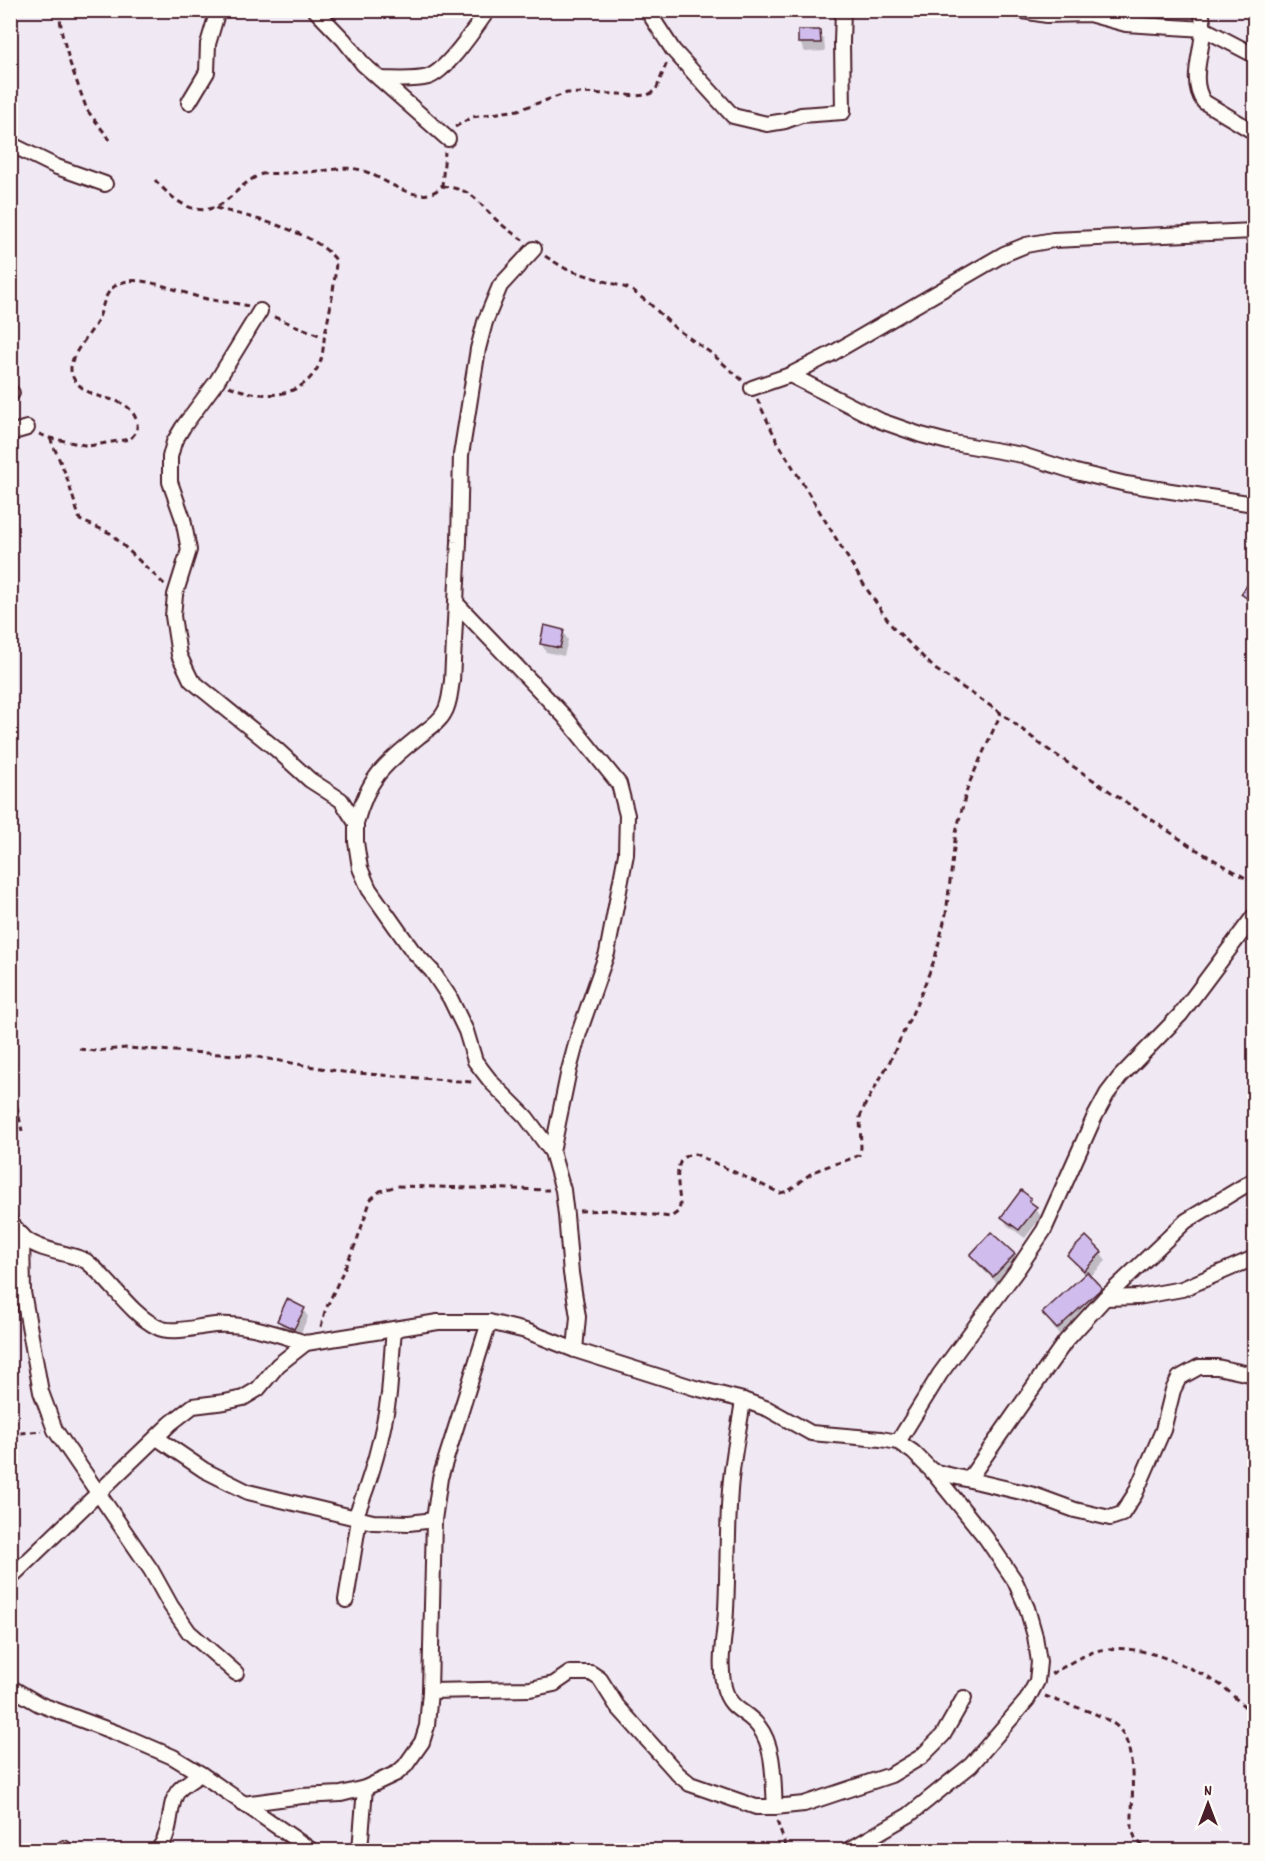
<svg xmlns="http://www.w3.org/2000/svg" width="1265" height="1861" font-family="Dekko,sans-serif">
<style>
.shadow{fill:#0003}
.building{fill:#d1bded;stroke:#4a1f2b;stroke-width:1.5}
.lines{fill:none;stroke-linecap:round;stroke-linejoin:round}
.minor-casing{stroke:#4a1f2b;stroke-width:18}
.path{stroke:#4a1f2b;stroke-width:3;stroke-dasharray:6 4.5;stroke-linecap:butt}
.minor{stroke:#fdfcf7;stroke-width:14}
</style>
<rect width="100%" height="100%" fill="#f0e9f4"/>
<filter id="ink" filterUnits="userSpaceOnUse"><feTurbulence type="fractalNoise" baseFrequency=".0167" numOctaves="2"/><feDisplacementMap in="SourceGraphic" scale="12" xChannelSelector="R" yChannelSelector="G"/><feConvolveMatrix kernelMatrix="1 2 1 2 8 2 1 2 1" color-interpolation-filters="sRGB"/></filter>
<g filter="url(#ink)">
<g class="shadow">
<path d="M819,31L824,40L825,51L805,52L800,43L799,32Z"/>
<path d="M1254,577V607L1248,603L1243,594Z"/>
<path d="M563,631L568,640L564,656L546,652L541,643Z"/>
<path d="M1021,1192L1030,1199L1041,1217L1025,1238L1007,1225L1003,1217Z"/>
<path d="M1101,1253L1106,1261L1090,1277L1101,1289L1108,1302L1065,1341L1052,1326L1044,1313L1086,1275L1074,1263L1069,1255Z"/>
<path d="M1014,1255L1019,1263L999,1285L977,1264L972,1256Z"/>
<path d="M303,1309L308,1317L299,1337L284,1330L279,1321Z"/>
</g>
<g class="building">
<path d="M798,30H820L821,43H798Z"/>
<path d="M1254,575V603L1241,594Z"/>
<path d="M544,625L564,630L560,648L540,644Z"/>
<path d="M1021,1190L1031,1198L1029,1201L1037,1207L1019,1230L1001,1217Z"/>
<path d="M991,1232L1015,1254L993,1277L970,1255Z"/>
<path d="M1086,1236L1102,1252L1084,1271L1067,1255Z"/>
<path d="M1087,1272L1102,1288L1057,1329L1042,1313Z"/>
<path d="M287,1299L305,1308L294,1329L277,1321Z"/>
</g>
<g class="lines">
<defs>
<g id="minor">
<path d="M315,10L344,40L363,64L448,139"/>
<path d="M647,10L673,50L733,116L767,124L785,121L801,115L843,112L842,42L843,10"/>
<path d="M1017,10L1047,15L1089,14L1126,24L1204,29L1254,55"/>
<path d="M1201,10C1202,17 1204,24 1203,30C1202,54 1189,81 1204,102L1254,132"/>
<path d="M380,79C395,79 413,81 428,77C447,71 476,27 488,10"/>
<path d="M189,102L207,72L208,44L218,10"/>
<path d="M10,144L57,167L105,184"/>
<path d="M260,311L217,381L183,427L174,442L170,457V482L183,519L189,550L175,595L173,616L179,655L191,680L276,749L310,780L341,800L356,823V842L360,868L369,889L412,950L432,971L450,998L466,1031L475,1061L492,1083L526,1117L552,1152L563,1190L566,1215L571,1273L578,1317L575,1350"/>
<path d="M790,375L881,421L921,435L948,442L1022,455L1076,472L1126,484L1254,504"/>
<path d="M752,388L790,375L833,353L1004,254L1026,245L1053,240L1254,231"/>
<path d="M10,392L12,393"/>
<path d="M10,433L27,428"/>
<path d="M456,603L565,717L619,784L627,815L626,854L607,953L579,1033L569,1070L552,1152"/>
<path d="M356,823C368,779 382,766 417,738C425,731 439,723 444,713C450,704 450,691 452,681L459,542L461,455L478,349L485,322L500,286L534,249"/>
<path d="M10,1222C16,1228 20,1235 27,1240C43,1252 68,1252 86,1261C112,1281 128,1312 157,1327C170,1334 192,1328 207,1326C241,1321 273,1333 306,1343"/>
<path d="M22,1235L23,1292L41,1392L55,1430L151,1570L171,1606L189,1632L236,1673"/>
<path d="M1105,1298L1138,1297L1182,1289L1254,1258"/>
<path d="M743,1400C739,1430 732,1460 730,1490C727,1530 728,1570 726,1610C725,1636 718,1661 724,1687C730,1711 746,1710 759,1727C775,1747 773,1783 775,1807"/>
<path d="M157,1438L204,1470L248,1492L373,1522L409,1523L434,1520"/>
<path d="M898,1442L940,1374L1017,1270L1044,1230L1094,1118L1107,1094L1120,1077L1180,1015L1254,916"/>
<path d="M932,1471L1034,1495L1075,1510L1110,1518L1122,1514L1135,1494L1163,1430L1173,1390L1179,1378L1199,1367H1217L1254,1375"/>
<path d="M969,1479L1065,1342L1105,1298L1186,1221L1254,1180"/>
<path d="M355,1518C371,1479 383,1436 389,1394C391,1372 392,1351 394,1329"/>
<path d="M10,1578L171,1423L193,1406L225,1402L243,1398L258,1389L278,1365L306,1343L438,1322H489L526,1331L575,1350L695,1388L743,1400L768,1409L811,1433L881,1439L898,1442L913,1452L932,1471L986,1538L1015,1581L1027,1608L1035,1636L1039,1662L1037,1681L1027,1700L971,1765L909,1815L849,1850"/>
<path d="M346,1600L359,1519"/>
<path d="M10,1687L39,1704L122,1735L173,1757L201,1774L311,1850"/>
<path d="M430,1691L530,1689L554,1684L570,1673H591L600,1679L617,1706L678,1774L690,1784L756,1807H775L804,1804L891,1775L921,1757L943,1735L964,1698"/>
<path d="M243,1804L302,1796L341,1794L365,1788L397,1773L405,1766L422,1742L427,1726L430,1691L434,1520L440,1478L489,1322"/>
<path d="M64,1850V1848"/>
<path d="M158,1850C174,1830 167,1806 178,1791C184,1784 193,1779 201,1774"/>
<path d="M360,1850L365,1788"/>
</g>
</defs>
<use href="#minor" class="minor-casing"/>
<g class="path">
<path d="M59,10L62,34L70,63L87,110L110,140"/>
<path d="M455,127L472,117L518,110L567,93L620,94L635,96L648,95L656,90L667,62"/>
<path d="M155,180C175,202 200,223 228,199C240,189 247,180 262,174C281,173 300,173 319,171C333,170 347,166 361,170C385,177 419,210 442,186L445,152"/>
<path d="M442,186C479,191 475,202 500,223C507,229 515,235 523,240"/>
<path d="M216,208C252,218 313,230 336,260C335,283 331,306 326,329C323,340 324,355 319,365C301,401 260,399 229,386"/>
<path d="M545,256L566,269L630,289L650,304L675,328L711,353L742,380"/>
<path d="M274,317L324,337"/>
<path d="M757,399L777,441L866,588L892,626L935,669L1001,713L1043,746L1192,847L1254,883"/>
<path d="M39,434L50,438L89,446L130,439C136,433 139,428 136,419C127,396 104,402 87,391C51,369 85,344 97,322C103,310 103,294 115,286C131,274 160,285 177,290C186,293 194,296 203,298C218,302 233,302 248,306"/>
<path d="M50,438L66,475L80,520L110,533L165,585"/>
<path d="M79,1049L96,1051L127,1048L252,1056L343,1072L472,1082"/>
<path d="M10,1098L17,1107L22,1131"/>
<path d="M579,1211L613,1210L671,1217L678,1212L680,1206C680,1189 669,1154 695,1154L780,1193C793,1191 799,1182 809,1175C824,1165 843,1163 859,1155L861,1148L860,1117L865,1105L889,1063L919,999L935,958L946,914L956,832L968,786L1001,713"/>
<path d="M321,1327L325,1311L356,1243L371,1199L380,1191L397,1186L549,1190"/>
<path d="M10,1434L42,1431"/>
<path d="M1051,1674C1063,1668 1075,1659 1088,1654C1127,1637 1185,1663 1219,1684C1232,1692 1240,1706 1254,1712"/>
<path d="M1045,1696C1066,1705 1096,1711 1114,1724C1139,1741 1131,1801 1132,1830L1136,1840L1148,1850"/>
<path d="M777,1821L787,1850"/>
</g>
<use href="#minor" class="minor"/>
</g>
</g>
<rect width="1265" height="1861" fill="none" stroke="#fdfcf7" stroke-width="36"/>
<rect x="18" y="18" width="1229" height="1825" fill="none" stroke="#4a1f2b" stroke-width="2" filter="url(#ink)"/>
<g transform="translate(1208 1804)" stroke="#fdfcf7" stroke-width="4.5" paint-order="stroke">
<path d="M0-4.5L10 22L0 15L-10 22Z" fill="#4a1f2b"/>
<text y="-9" font-size="16" font-weight="bold" text-anchor="middle" fill="#4a1f2b">N</text>
</g>
</svg>
